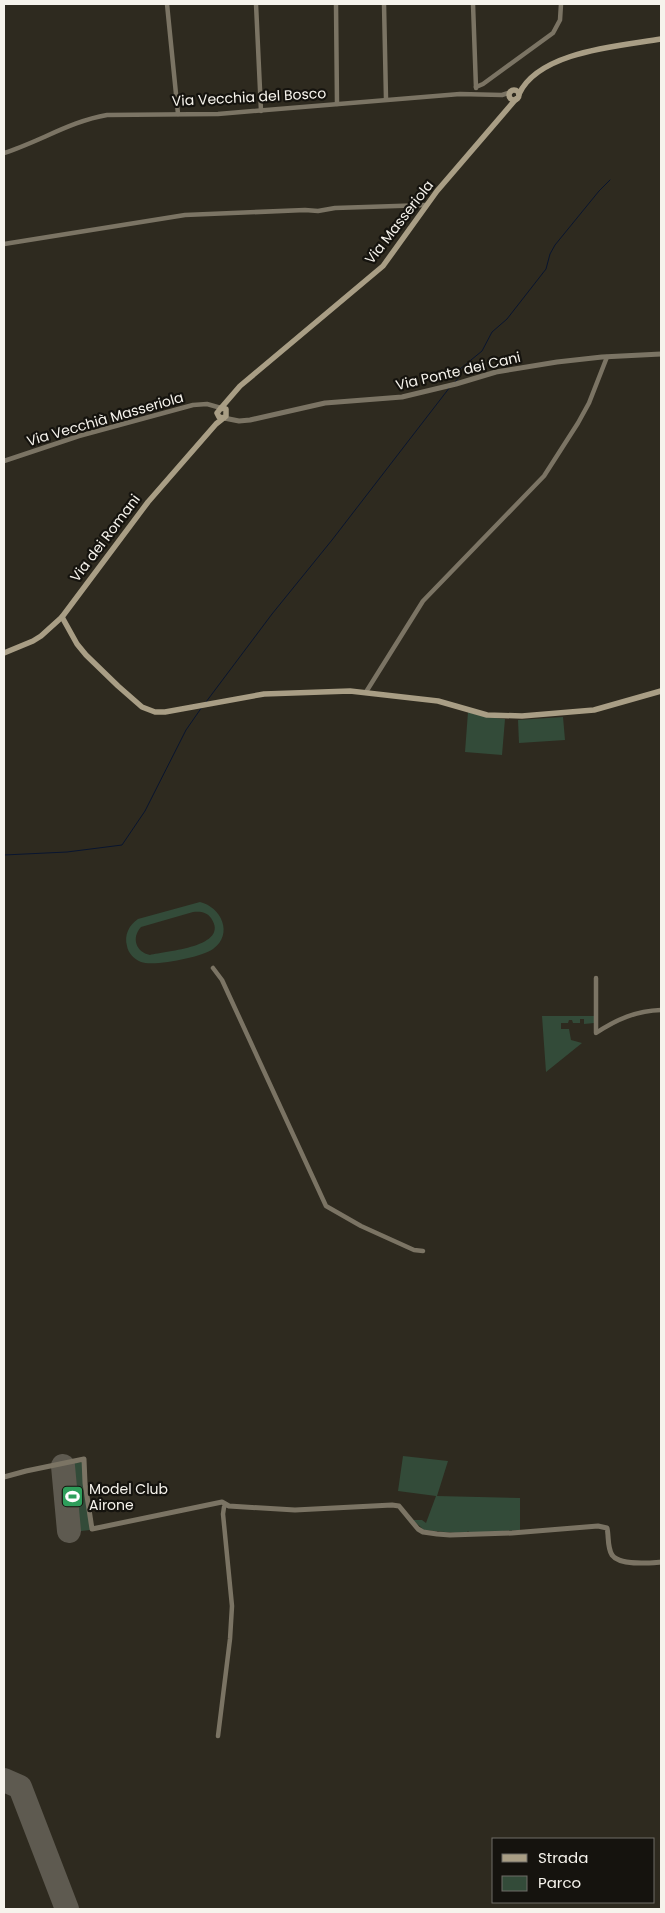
<svg xmlns="http://www.w3.org/2000/svg" width="665" height="1913" font-family="Poppins,sans-serif">
<style>
.green{fill:#334b39;fill-rule:evenodd}
.lines{fill:none;stroke-linecap:round;stroke-linejoin:round}
.stream{stroke:#09152f;stroke-width:1}
.runway{stroke:#5e5a50;stroke-width:24}
.minor{stroke:#7b7464;stroke-width:4.5}
.tertiary{stroke:#7b7464;stroke-width:5}
.secondary{stroke:#a99e85;stroke-width:5.5}
.labels{text-anchor:middle;dominant-baseline:central;stroke-width:4.5;stroke-linejoin:round;paint-order:stroke}
.street-label{font-size:14px;fill:#f6f3ec;stroke:#15130e}
.poi-label{font-size:14px;fill:#f6f3ec;stroke:#15130e;text-anchor:start}
</style>
<rect width="100%" height="100%" fill="#2e2a1f"/>
<g class="green">
<path d="M468,712L486,717L505,719L502,755L465,752Z"/>
<path d="M563,717L565,740L519,743L518,720Z"/>
<path d="M200,902C221,907 234,934 213,949C202,957 154,967 141,962C134,959 128,953 127,946C124,935 129,925 138,919ZM193,912C200,911 207,912 211,918C231,947 166,951 150,955C136,952 131,938 141,927Z"/>
<path d="M542,1016H594V1023L584,1024V1019H580V1023H573L572,1020H569L568,1023H561V1029H569L571,1040L582,1043L546,1072Z"/>
<path d="M403,1456L448,1461L437,1496L520,1498V1530L470,1533L468,1531L467,1532L456,1533L424,1530L413,1520H422L426,1523L436,1496L398,1491Z"/>
<path d="M82,1462L90,1530L64,1533L57,1466Z"/>
</g>
<g class="lines">
<g class="stream">
<path d="M455,382L460,376V369L482,351L492,332L507,319L546,269L550,254L555,245L599,191L610,180"/>
<path d="M206,702L272,614L332,540L450,387"/>
<path d="M4,855L67,852L122,845L145,811L186,730L202,707"/>
</g>
<g class="runway">
<path d="M63,1466L69,1531"/>
<path d="M4,1780L20,1787L67,1909"/>
</g>
<g class="minor">
<path d="M167,4L178,114"/>
<path d="M256,4L261,111"/>
<path d="M336,4L337,104"/>
<path d="M384,4L386,99"/>
<path d="M473,4L476,88"/>
<path d="M476,87L483,84L553,33L560,20L561,4"/>
<path d="M4,153C39,142 71,121 107,115L218,114L460,94L502,95L511,92"/>
<path d="M4,244L185,215L305,210L318,211L335,208L427,205"/>
<path d="M4,461L79,436L193,405L207,404L221,408"/>
<path d="M366,692L423,601L544,476L578,423L589,403L607,357"/>
<path d="M213,968L222,980L326,1206L361,1226L414,1250L423,1251"/>
<path d="M596,978V1033C617,1019 636,1011 661,1010"/>
<path d="M218,1736L230,1639L232,1606L223,1514L224,1507L226,1505"/>
</g>
<g class="tertiary">
<path d="M224,418L239,421L250,420L325,403L402,397L456,384L496,372L557,362L602,357L661,354"/>
<path d="M4,1477L26,1471L84,1459L85,1483L92,1529L222,1502L229,1506L295,1510L392,1505L399,1506L418,1529L423,1532L437,1534L450,1535L512,1533L598,1526L607,1528C609,1536 607,1547 612,1555C620,1566 649,1563 661,1562"/>
</g>
<g class="secondary">
<circle cx="514" cy="95" r="5"/>
<path d="M519,94C539,51 620,46 661,39"/>
<path d="M221,408L240,386L383,266L437,191L516,99"/>
<path d="M62,617L77,644L86,655L118,686L142,707L155,712H165L264,694L350,691L438,701L487,715L522,716L594,710L661,691"/>
<path d="M4,653L33,641L41,636L62,617L148,502L216,424L226,416V409L221,408L217,413L219,417L224,418"/>
</g>
</g>
<defs>
<symbol id="stadium-square" viewBox="-11 -11 22 22"><rect x="-9" y="-9" width="18" height="18" rx="4" fill="#2e9e5b" stroke="#15130e"/><path d="M0-5a6.5 5 0 1 0 0 10a6.5 5 0 1 0 0-10ZM-3.5-1.8h7v3.6h-7Z" fill="#fff"/></symbol>
</defs>
<g fill-rule="evenodd">
<use href="#stadium-square" x="60" y="1484" width="25" height="25"/>
</g>
<g class="labels">
<g class="street-label">
<text transform="translate(249 97) rotate(-3)">Via Vecchia del Bosco</text>
<text transform="translate(399 222) rotate(-52)">Via Masseriola</text>
<text transform="translate(458 371) rotate(-13)">Via Ponte dei Cani</text>
<text transform="translate(105 419) rotate(-16)">Via Vecchià Masseriola</text>
<text transform="translate(105 538) rotate(-53)">Via dei Romani</text>
</g>
<g class="poi-label">
<text x="89" y="1489">Model Club<tspan x="89" dy="16">Airone</tspan></text>
</g>
</g>
<rect width="665" height="1913" fill="none" stroke="#f6f3ec" stroke-width="10"/>
<rect x="492" y="1838" width="162" height="65" fill="#15130e" stroke="#6f6d67"/>
<rect x="502" y="1854" width="25" height="8" fill="#a99e85" stroke="#6f6d67"/>
<text x="538" y="1863" font-size="15" fill="#f6f3ec">Strada</text>
<rect x="502" y="1876" width="25" height="15" fill="#334b39" stroke="#6f6d67"/>
<text x="538" y="1888" font-size="15" fill="#f6f3ec">Parco</text>
</svg>
